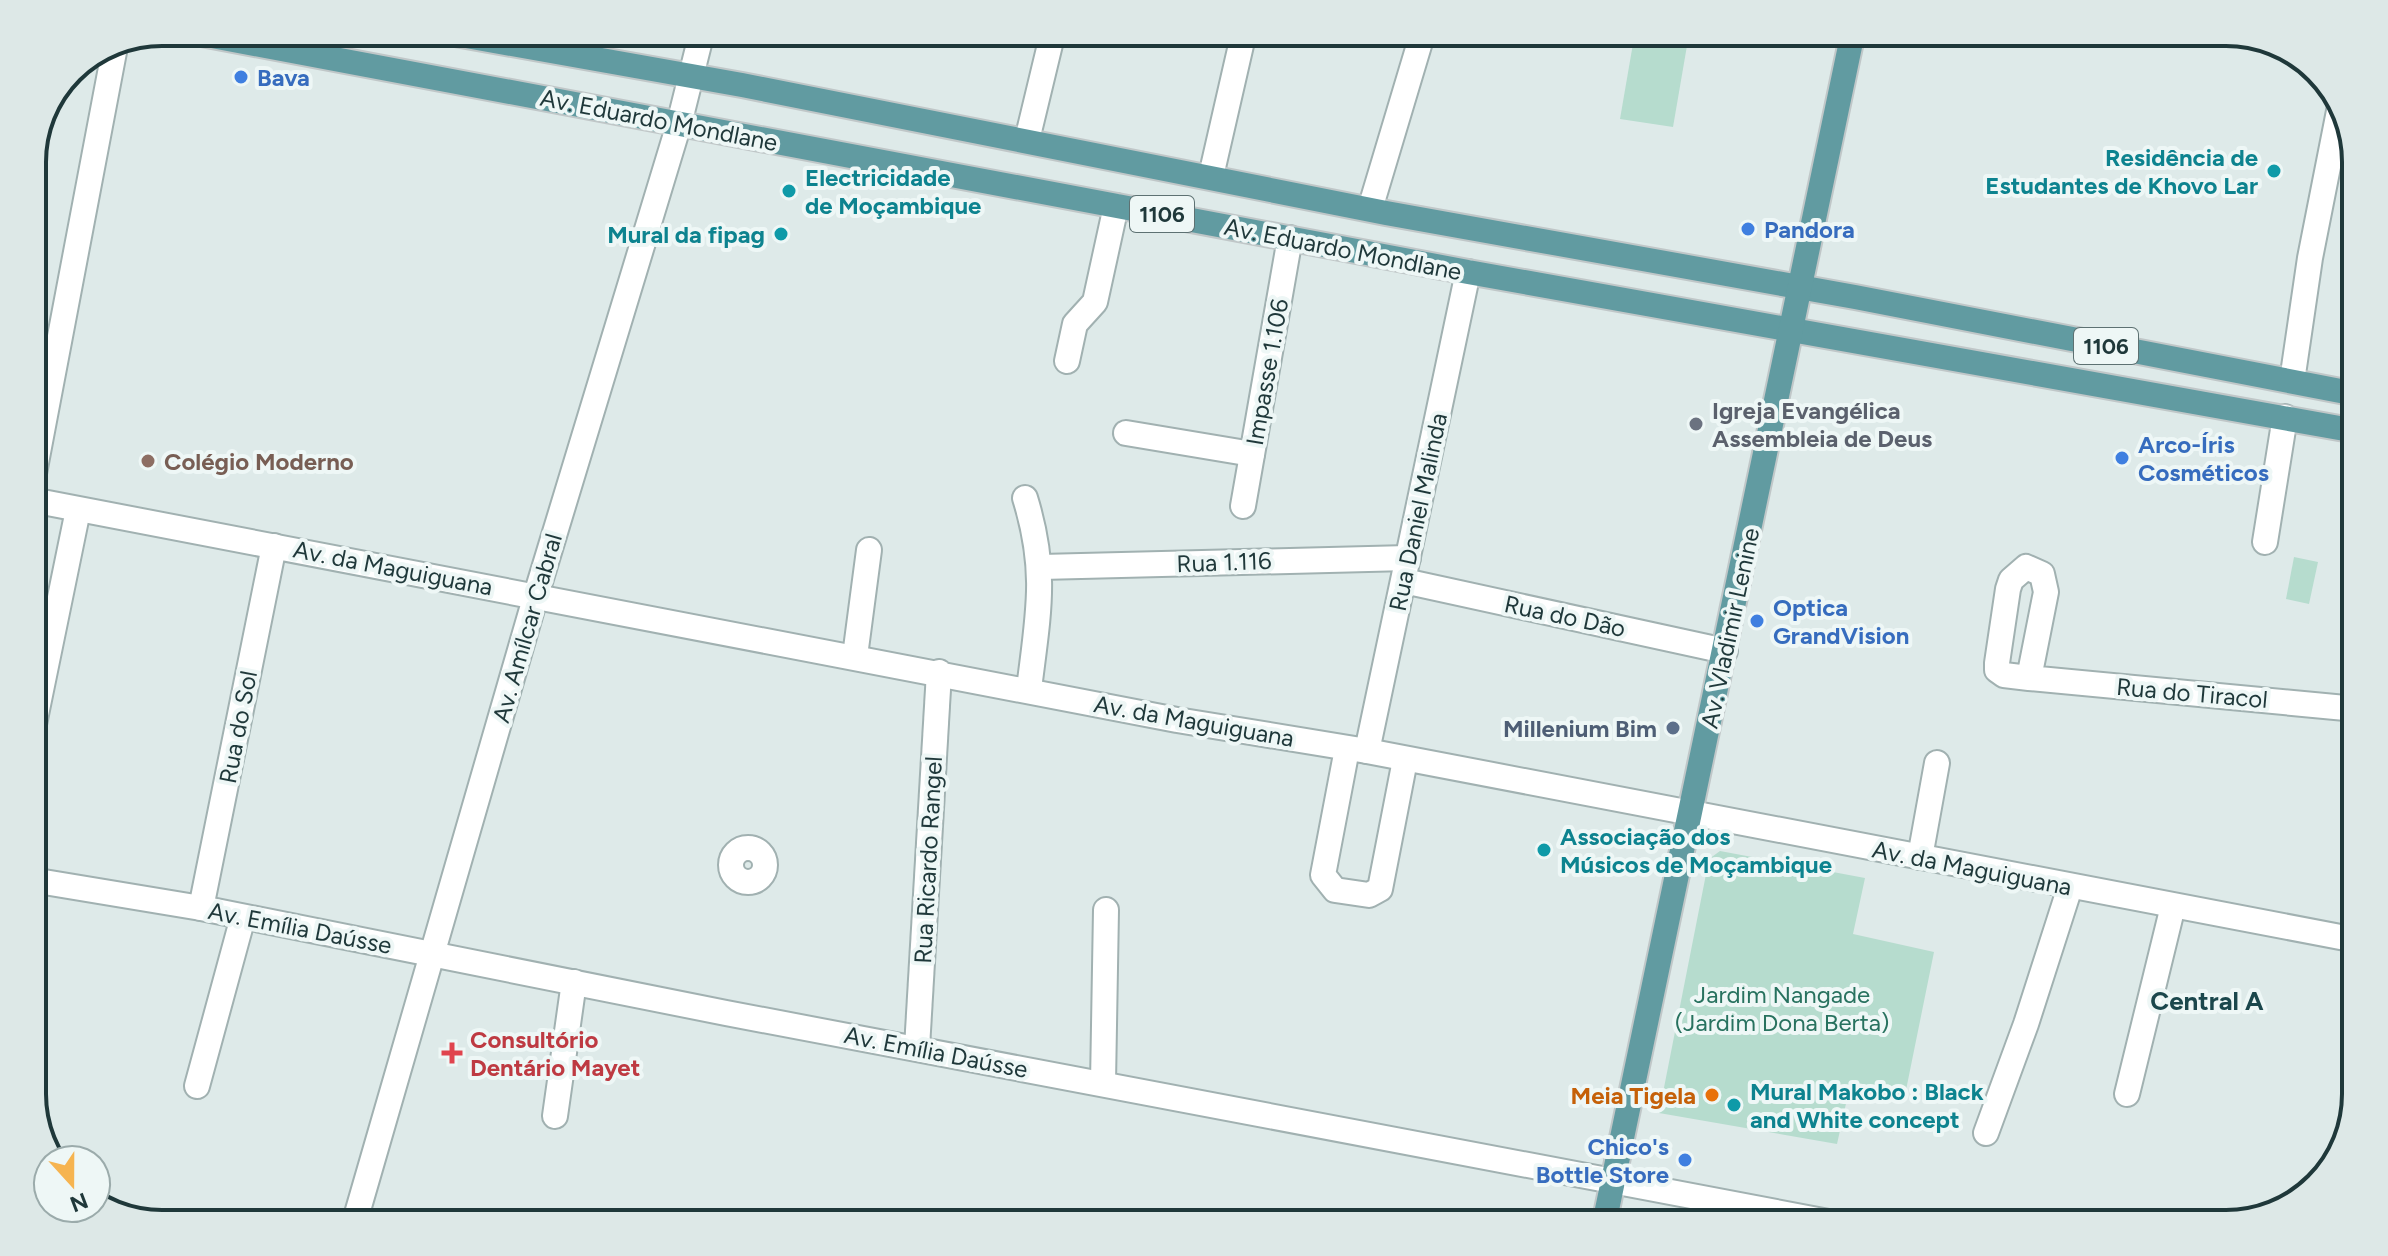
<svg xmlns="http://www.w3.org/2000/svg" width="2388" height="1256" font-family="Figtree,sans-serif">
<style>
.green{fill:#b6dcce}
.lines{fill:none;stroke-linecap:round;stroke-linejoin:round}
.minor-casing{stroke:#a1b1b1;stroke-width:28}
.major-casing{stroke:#c0c7c8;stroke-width:28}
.minor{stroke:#fff;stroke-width:24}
.major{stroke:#619ba1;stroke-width:24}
.shop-dot{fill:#3f7fe0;stroke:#eef7f6;stroke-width:3}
.culture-dot{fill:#0f9aa8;stroke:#eef7f6;stroke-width:3}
.worship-dot{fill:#6b7280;stroke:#eef7f6;stroke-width:3}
.education-dot{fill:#8d6e63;stroke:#eef7f6;stroke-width:3}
.service-dot{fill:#5c6f8a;stroke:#eef7f6;stroke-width:3}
.health-dot{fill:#e0444e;stroke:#eef7f6;stroke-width:3}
.food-dot{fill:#e8710a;stroke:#eef7f6;stroke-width:3}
.labels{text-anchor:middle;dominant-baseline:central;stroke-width:8;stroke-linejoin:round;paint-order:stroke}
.shield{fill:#eef7f6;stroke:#5d7172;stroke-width:2}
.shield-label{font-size:22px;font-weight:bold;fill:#1f383a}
.shop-label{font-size:24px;font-weight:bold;fill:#366cbe;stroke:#eef7f6;text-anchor:start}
.street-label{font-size:24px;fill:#1f383a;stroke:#eef7f6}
.culture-label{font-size:24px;font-weight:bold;fill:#0d838f;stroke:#eef7f6;text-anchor:start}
.worship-label{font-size:24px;font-weight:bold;fill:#5b616d;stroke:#eef7f6;text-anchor:start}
.education-label{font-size:24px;font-weight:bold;fill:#785e54;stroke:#eef7f6;text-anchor:start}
.service-label{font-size:24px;font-weight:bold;fill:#4e5e75;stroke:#eef7f6;text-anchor:end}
.park-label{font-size:24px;fill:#28725f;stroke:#eef7f6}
.health-label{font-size:24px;font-weight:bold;fill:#be3a42;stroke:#eef7f6;text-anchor:start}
.food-label{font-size:24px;font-weight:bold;fill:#c56008;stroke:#eef7f6;text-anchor:end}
.neighbourhood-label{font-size:26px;font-weight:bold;fill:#1b474c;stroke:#eef7f6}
.rim{fill:none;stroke:#1f383a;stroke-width:4}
</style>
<rect width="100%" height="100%" fill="#deeae9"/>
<g class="green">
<path d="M1635,32L1689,34L1673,127L1620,119Z"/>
<path d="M2294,557L2318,562L2309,604L2286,599Z"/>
<path d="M1720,851L1865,878L1853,934L1934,952L1905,1095L1851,1081L1837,1144L1659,1113L1709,859Z"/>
</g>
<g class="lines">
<defs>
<g id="minor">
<path d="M1027,140L1053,32"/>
<path d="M1211,176L1244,32"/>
<path d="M1370,209L1423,32"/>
<path d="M1067,361L1075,324L1095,302L1116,206"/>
<path d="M2292,381L2310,258L2340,106"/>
<path d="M1126,433L1252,454"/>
<path d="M32,484L114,52"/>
<path d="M1025,498C1048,572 1038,615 1029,689"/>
<path d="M32,500L1177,720L1367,751L2356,940"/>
<path d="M1243,506L1290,238"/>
<path d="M2265,542L2285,417"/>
<path d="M1041,567L1408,558"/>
<path d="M1404,581L1725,651"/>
<path d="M855,656L869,550"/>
<path d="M2029,678L2046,592L2042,574L2026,567L2011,580L2008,589L1997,663V670L2004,675L2029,678L2356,709"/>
<path d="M32,734L78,510"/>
<path d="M1347,749L1323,875L1335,890L1369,895L1380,889L1405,760"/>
<path d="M1367,751L1468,272"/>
<circle cx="748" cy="865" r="17"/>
<path d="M1920,857L1937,763"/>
<path d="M32,880L201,908L726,1013L1839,1224"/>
<path d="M201,908L274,546"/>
<path d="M917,1048L939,672"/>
<path d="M1103,1083L1106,910"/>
<path d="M197,1086L243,917"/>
<path d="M2127,1094L2173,906"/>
<path d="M555,1116L574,982"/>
<path d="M1986,1133L2026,1024L2070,887"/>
<path d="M354,1224L536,595L679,124L702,32"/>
</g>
<g id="major">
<path d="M191,32L1468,272L2356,431"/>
<path d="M444,32L742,85L1386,213L1855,297L2356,394"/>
<path d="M1604,1224L1853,32"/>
</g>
</defs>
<use href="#minor" class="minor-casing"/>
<use href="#major" class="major-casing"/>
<use href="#minor" class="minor"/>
<use href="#major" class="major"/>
</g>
<g class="shop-dot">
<circle cx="241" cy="77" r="8"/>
<circle cx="1748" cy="229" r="8"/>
<circle cx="2122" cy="458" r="8"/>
<circle cx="1757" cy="621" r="8"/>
<circle cx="1685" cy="1160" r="8"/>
</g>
<g class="culture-dot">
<circle cx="2274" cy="171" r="8"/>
<circle cx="789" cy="191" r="8"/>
<circle cx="781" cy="234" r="8"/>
<circle cx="1544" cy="850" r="8"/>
<circle cx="1734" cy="1105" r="8"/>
</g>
<circle class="worship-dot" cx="1696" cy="424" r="8"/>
<circle class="education-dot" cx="148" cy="461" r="8"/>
<circle class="service-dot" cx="1673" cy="728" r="8"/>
<path class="health-dot" d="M448 1041h8v8h8v8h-8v8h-8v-8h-8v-8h8z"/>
<circle class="food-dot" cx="1712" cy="1095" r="8"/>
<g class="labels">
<g class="shield">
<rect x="1130" y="196" width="64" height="36" rx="6"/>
<rect x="2074" y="328" width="64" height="36" rx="6"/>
</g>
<g class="shield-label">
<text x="1162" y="214">1106</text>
<text x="2106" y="346">1106</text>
</g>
<g class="shop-label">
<text x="257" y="77">Bava</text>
<text x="1764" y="229">Pandora</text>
<text x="2138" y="444">Arco-Íris<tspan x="2138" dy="28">Cosméticos</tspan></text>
<text x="1773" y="607">Optica<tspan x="1773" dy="28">GrandVision</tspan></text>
<text x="1669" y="1146" text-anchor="end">Chico's<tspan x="1669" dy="28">Bottle Store</tspan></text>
</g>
<g class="street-label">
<text transform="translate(659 120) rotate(11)">Av. Eduardo Mondlane</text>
<text transform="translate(1343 249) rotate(11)">Av. Eduardo Mondlane</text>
<text transform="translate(1267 372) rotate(-80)">Impasse 1.106</text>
<text transform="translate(1418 512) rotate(-78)">Rua Daniel Malinda</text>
<text transform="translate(1224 562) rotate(-2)">Rua 1.116</text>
<text transform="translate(393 568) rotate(11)">Av. da Maguiguana</text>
<text transform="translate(1565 616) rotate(12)">Rua do Dão</text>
<text transform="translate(527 628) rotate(-74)">Av. Amílcar Cabral</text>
<text transform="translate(1730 628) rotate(-78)">Av. Vladimir Lenine</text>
<text transform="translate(2192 693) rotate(5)">Rua do Tiracol</text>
<text transform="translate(1194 721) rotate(10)">Av. da Maguiguana</text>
<text transform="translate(238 727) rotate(-79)">Rua do Sol</text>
<text transform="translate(928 860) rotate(-87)">Rua Ricardo Rangel</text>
<text transform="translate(1972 868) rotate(11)">Av. da Maguiguana</text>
<text transform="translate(300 928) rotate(11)">Av. Emília Daússe</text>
<text transform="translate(936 1052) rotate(11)">Av. Emília Daússe</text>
</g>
<g class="culture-label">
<text x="2258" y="157" text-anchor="end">Residência de<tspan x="2258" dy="28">Estudantes de Khovo Lar</tspan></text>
<text x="805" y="177">Electricidade<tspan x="805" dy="28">de Moçambique</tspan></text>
<text x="765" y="234" text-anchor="end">Mural da fipag</text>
<text x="1560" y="836">Associação dos<tspan x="1560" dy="28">Músicos de Moçambique</tspan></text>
<text x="1750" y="1091">Mural Makobo : Black<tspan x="1750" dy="28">and White concept</tspan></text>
</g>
<g class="worship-label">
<text x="1712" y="410">Igreja Evangélica<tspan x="1712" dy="28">Assembleia de Deus</tspan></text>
</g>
<g class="education-label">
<text x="164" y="461">Colégio Moderno</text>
</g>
<g class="service-label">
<text x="1657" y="728">Millenium Bim</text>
</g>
<g class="park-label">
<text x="1782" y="994">Jardim Nangade<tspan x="1782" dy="28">(Jardim Dona Berta)</tspan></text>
</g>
<g class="health-label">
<text x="470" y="1039">Consultório<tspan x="470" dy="28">Dentário Mayet</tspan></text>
</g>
<g class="food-label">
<text x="1696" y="1095">Meia Tigela</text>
</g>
<g class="neighbourhood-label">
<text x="2207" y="1001">Central A</text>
</g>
</g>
<path d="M0 0H2388V1256H0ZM162 46H2226A116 116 0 0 1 2342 162V1094A116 116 0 0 1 2226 1210H162A116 116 0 0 1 46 1094V162A116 116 0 0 1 162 46Z" fill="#dde8e7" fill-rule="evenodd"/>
<path class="rim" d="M162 46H2226A116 116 0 0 1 2342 162V1094A116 116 0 0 1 2226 1210H162A116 116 0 0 1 46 1094V162A116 116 0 0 1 162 46Z"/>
<g transform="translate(72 1184) rotate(159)"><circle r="38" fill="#eef7f6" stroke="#9babab" stroke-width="2"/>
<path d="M0-6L14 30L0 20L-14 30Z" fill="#f6b450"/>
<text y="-12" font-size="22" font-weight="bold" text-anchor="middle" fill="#1f383a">N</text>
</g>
</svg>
